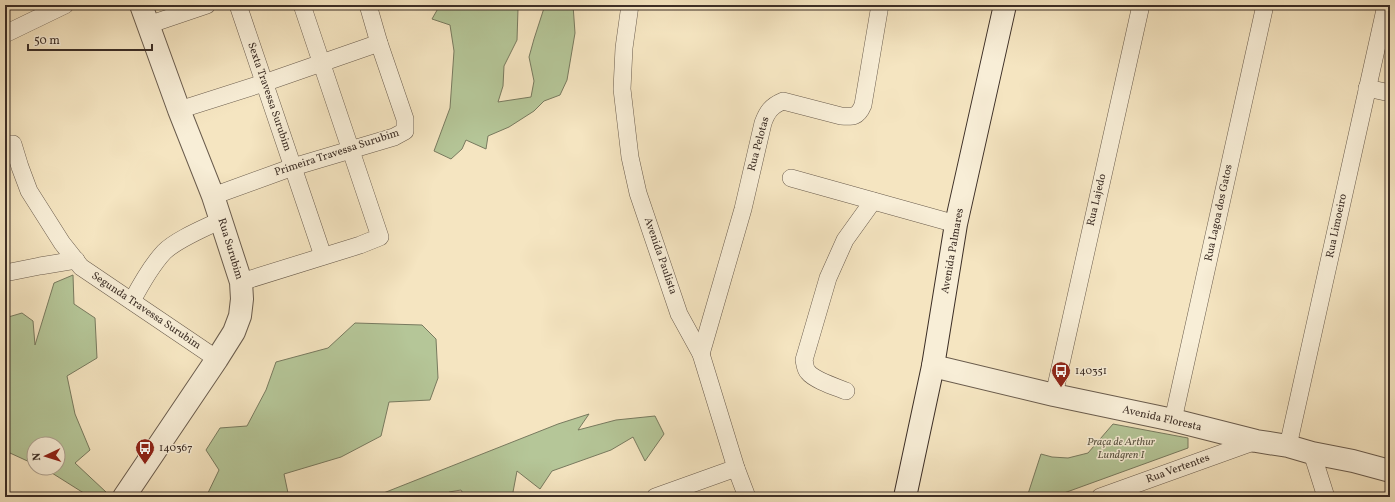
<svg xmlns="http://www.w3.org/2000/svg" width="1395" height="502" font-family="Vollkorn,serif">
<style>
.green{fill:#b5c698;stroke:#787a5f}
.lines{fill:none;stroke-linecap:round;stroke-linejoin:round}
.minor-casing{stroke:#6a5c4d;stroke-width:18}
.tertiary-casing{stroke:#6a5c4d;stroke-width:24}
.secondary-casing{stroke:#3c2e26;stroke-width:24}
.minor{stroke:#f8eed7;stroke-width:17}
.tertiary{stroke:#f8eed7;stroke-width:22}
.secondary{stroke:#f8eed7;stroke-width:22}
.labels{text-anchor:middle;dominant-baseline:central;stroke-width:3;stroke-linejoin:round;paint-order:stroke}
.street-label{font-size:11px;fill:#3c2e26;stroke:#f8eed7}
.poi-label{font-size:11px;fill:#3c2e26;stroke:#f8eed7;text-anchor:start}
.park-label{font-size:11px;font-style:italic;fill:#5a5442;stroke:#f8eed7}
</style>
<rect width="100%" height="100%" fill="#f5e5c1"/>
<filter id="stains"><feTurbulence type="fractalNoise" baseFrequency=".005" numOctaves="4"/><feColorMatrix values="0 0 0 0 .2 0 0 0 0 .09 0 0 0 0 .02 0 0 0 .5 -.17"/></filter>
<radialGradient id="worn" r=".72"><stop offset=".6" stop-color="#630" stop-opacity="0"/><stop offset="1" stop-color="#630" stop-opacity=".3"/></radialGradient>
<g class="green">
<path d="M440,5H521L518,9L517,40L504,66L503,86L498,102L531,97L534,81L529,57L534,39L545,5H573L575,33L567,80L560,95L544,101L534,111L509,127L488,136L486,149L466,140L462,149L451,159L434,151L450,108L454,51L450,25L432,19Z"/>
<path d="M73,275L74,304L95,318L97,358L67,376L75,414L90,450L75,463L106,492L90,497L44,468H58V444H34V464L10,453L5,464V318L22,313L33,321L35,345L54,283Z"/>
<path d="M355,323L422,325L436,339L438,378L430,400L389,402L381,436L341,457L284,474L288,493L278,497H206L219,470L206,450L220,428L247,426L266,390L276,362L328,348Z"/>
<path d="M589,414L578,430L616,420L655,416L664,434L645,461L633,437L611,450L552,471L540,489L517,471L513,492L508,497H465L461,490L449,492L450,497H296L310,495L381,494L558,424Z"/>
<path d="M1113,424L1188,438V448L1053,497H1027L1041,454L1052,457L1068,458L1088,453Z"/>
</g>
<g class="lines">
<defs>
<g id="minor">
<path d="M238,5L323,256"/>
<path d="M630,5L624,48L622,89L630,157L638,193L679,314L701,354L736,468L747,497"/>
<path d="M148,25L207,5"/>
<path d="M5,34L65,5"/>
<path d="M1367,88L1390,93"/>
<path d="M179,110L264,83L379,43"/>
<path d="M13,144L20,167L29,191L62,243L81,267L217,359"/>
<path d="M791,178L956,224"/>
<path d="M213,196L293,167L394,137L405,131V119L379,43L368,5"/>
<path d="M5,273L40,266L76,260"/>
<path d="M241,282L360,245L380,237L302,5"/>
<path d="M132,301C141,284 151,266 164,252C177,239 205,228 221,220"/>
<path d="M701,354L743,209L763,123C767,112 771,106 783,101L841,116C853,117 858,117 863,105L880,5"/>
<path d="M846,391C836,387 814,380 808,372C805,369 805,364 804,360L828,278L845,240L873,201"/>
<path d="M1054,395L1141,5"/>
<path d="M1173,420L1265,5"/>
<path d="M1288,446L1386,5"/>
<path d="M1312,453L1326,497"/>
<path d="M655,497L736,468"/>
<path d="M1100,497L1256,441"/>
</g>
<g id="tertiary">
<path d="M933,366L1054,395L1173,420L1256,441L1288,446L1312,453L1353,461L1390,471"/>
<path d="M124,497L217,359L234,332L240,316L242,299L241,282L213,196L179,110L141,5"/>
</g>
<path id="secondary" d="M905,497L933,366L956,224L1005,5"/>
</defs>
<use href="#minor" class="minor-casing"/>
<use href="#tertiary" class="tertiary-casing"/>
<use href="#secondary" class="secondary-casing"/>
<use href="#minor" class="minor"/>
<use href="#tertiary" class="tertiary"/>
<use href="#secondary" class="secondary"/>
</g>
<defs>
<symbol id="bus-pin" viewBox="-11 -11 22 30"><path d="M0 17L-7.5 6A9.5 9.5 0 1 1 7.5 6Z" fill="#8f2418" stroke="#f8eed7"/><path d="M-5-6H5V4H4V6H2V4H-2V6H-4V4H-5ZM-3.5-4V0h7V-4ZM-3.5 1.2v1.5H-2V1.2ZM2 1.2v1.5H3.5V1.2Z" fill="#fff"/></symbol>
</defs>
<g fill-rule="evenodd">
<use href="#bus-pin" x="1050" y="360" width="22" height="30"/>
<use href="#bus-pin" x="134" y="437" width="22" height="30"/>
</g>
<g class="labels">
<g class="street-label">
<text transform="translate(269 97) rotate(71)">Sexta Travessa Surubim</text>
<text transform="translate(759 144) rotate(-75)">Rua Pelotas</text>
<text transform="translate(337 153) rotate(-18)">Primeira Travessa Surubim</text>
<text transform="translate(1097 200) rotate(-77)">Rua Lajedo</text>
<text transform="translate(1219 213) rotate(-78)">Rua Lagoa dos Gatos</text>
<text transform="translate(1337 226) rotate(-78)">Rua Limoeiro</text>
<text transform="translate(230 249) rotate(73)">Rua Surubim</text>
<text transform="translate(953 251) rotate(-80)">Avenida Palmares</text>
<text transform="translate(660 256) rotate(71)">Avenida Paulista</text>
<text transform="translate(146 311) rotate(34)">Segunda Travessa Surubim</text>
<text transform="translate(1162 419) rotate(13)">Avenida Floresta</text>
<text transform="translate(1178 469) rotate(-20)">Rua Vertentes</text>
</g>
<g class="poi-label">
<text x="1075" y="371">140351</text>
<text x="159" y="448">140367</text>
</g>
<g class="park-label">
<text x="1121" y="442">Praça de Arthur<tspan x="1121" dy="13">Lundgren I</tspan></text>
</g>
</g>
<rect width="1395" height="502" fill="none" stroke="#f5e5c1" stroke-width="20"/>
<rect x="6" y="6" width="1383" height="490" fill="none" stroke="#3c2e26" stroke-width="2"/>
<rect x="10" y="10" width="1375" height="482" fill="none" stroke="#3c2e26"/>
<g transform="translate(46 456) rotate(266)"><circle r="19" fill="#f8eed7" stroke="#ada190"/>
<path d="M0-3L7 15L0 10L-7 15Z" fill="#8f2418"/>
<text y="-6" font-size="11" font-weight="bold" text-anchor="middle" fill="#3c2e26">N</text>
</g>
<path d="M28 44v6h124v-6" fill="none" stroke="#3c2e26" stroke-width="2"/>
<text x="34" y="44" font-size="12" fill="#3c2e26" stroke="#f8eed7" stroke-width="3" paint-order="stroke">50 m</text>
<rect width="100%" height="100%" filter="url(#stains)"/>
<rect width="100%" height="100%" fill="url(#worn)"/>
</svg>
